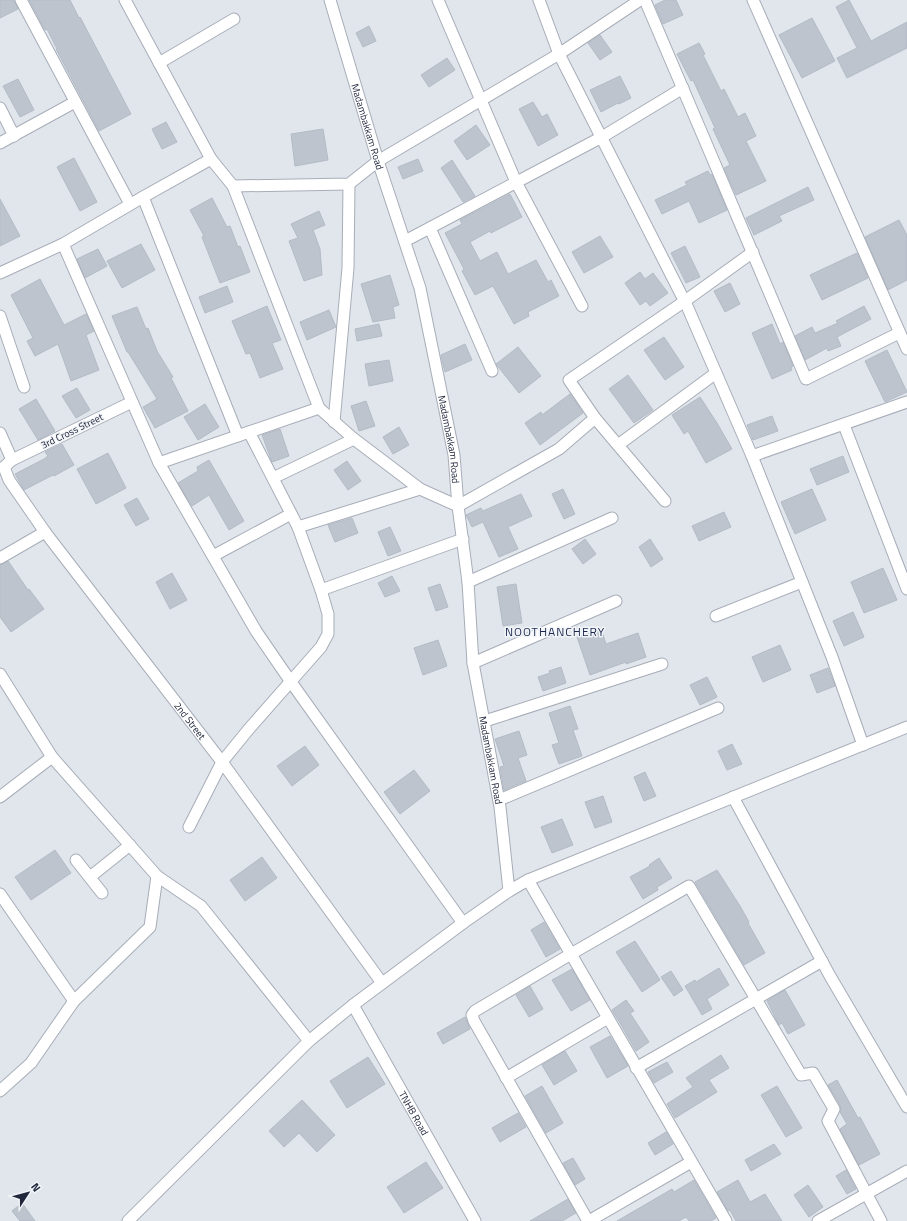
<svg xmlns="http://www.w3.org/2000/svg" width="907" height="1221" font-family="'Titillium Web',sans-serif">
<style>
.building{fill:#bdc4cd;stroke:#b3bbc6}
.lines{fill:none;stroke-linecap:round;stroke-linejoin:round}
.minor-casing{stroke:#a7adb8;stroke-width:13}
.tertiary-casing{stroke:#a7adb8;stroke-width:13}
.minor{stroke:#fff;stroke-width:11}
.tertiary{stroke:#fff;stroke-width:11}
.labels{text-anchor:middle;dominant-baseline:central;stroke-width:3;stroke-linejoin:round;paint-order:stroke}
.street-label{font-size:10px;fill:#21283d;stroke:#f2f5f8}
.quarter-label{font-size:12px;letter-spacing:1px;fill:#1c2850;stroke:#f2f5f8}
</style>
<rect width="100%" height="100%" fill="#e1e6ec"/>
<g class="building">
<path d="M0,0H14L18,9L0,18Z"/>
<path d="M29,0H70L79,18L80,17L131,114L99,131L56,49H57L47,29L45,30Z"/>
<path d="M665,0H676L683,15L663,24L655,5Z"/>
<path d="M849,0L871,41L907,22V48L847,78L837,58L857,48L836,7Z"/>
<path d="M812,18L835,61L802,78L779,35Z"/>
<path d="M369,26L376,41L363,47L356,33Z"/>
<path d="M600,35L612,52L600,60L588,43Z"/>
<path d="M699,43L705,54L703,55L721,91L724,89L738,117L745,113L756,136L746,141L766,181L736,195L724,168L730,165L713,129L715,128L693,80L691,81L677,54Z"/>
<path d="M447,58L455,70L429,87L421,75Z"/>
<path d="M620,76L631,98L619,104L618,103L601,112L590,90L603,84Z"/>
<path d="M18,79L34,110L20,117L3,86Z"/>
<path d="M533,102L542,117L547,114L558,135L538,146L519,109Z"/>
<path d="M166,122L177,142L162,149L152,129Z"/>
<path d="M476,125L490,145L467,160L454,141Z"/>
<path d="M323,129L328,160L295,166L291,134Z"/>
<path d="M74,158L97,202L80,211L57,167Z"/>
<path d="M418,159L423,171L403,179L398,167Z"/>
<path d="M452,160L475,196L463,202L441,168Z"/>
<path d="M708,171L710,175L712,174L727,210L699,223L689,201L662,214L655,200L687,185L685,182Z"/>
<path d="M808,187L814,200L779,216L782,221L754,235L746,218Z"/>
<path d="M510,194L522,217L491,233L490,231L470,242L480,261L497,252L508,274L536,260L548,282L551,280L559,296L528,312L529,316L514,324L493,286L475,295L462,271L464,269L445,233L462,224L460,220Z"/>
<path d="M212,198L227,227L230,226L238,247L240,246L250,272L220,283L202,237L204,236L190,210Z"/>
<path d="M0,199L20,236L0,246Z"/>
<path d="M319,211L325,225L313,230L320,249L322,275L304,281L289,241L298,238L291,224Z"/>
<path d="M899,220L907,235V280L888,290L865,237Z"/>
<path d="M600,236L613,257L584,273L572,252Z"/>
<path d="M141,244L155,270L122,288L107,261Z"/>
<path d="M685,246L700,277L686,283L671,253Z"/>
<path d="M98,249L107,266L85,278L77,259Z"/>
<path d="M857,253L868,278L822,300L810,275Z"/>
<path d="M640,272L645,279L653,273L668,293L650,306L646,301L640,305L625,283Z"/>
<path d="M390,275L399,305L393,307L395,318L373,322L361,284Z"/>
<path d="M40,279L64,325L86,314L94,331L86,335L99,370L71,381L58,344L35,356L27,341L33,338L11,295Z"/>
<path d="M730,283L740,304L725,312L714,291Z"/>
<path d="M227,286L233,302L205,313L199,297Z"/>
<path d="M267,306L281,340L272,343L283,369L260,378L250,353L246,354L232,321Z"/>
<path d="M864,306L871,319L837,337L841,346L828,351L827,348L805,360L795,336L812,327L815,333L838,323L836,321Z"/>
<path d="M137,307L146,329L148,328L157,351L173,377L171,378L188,411L155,428L143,407L157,399L128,352H127L112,316Z"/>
<path d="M329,310L336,327L307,340L300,322Z"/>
<path d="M379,324L382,336L357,341L355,329Z"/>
<path d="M772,324L780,344L783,342L793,366L791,368L792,370L772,379L752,333Z"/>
<path d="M664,337L684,367L665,380L644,350Z"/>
<path d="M465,344L472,360L445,372L441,355Z"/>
<path d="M518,347L541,376L519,393L496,364Z"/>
<path d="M887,350L907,392L885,402L865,361Z"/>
<path d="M389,360L393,381L369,386L365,364Z"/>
<path d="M628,375L653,410L634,423L609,389Z"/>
<path d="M77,388L90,410L76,418L62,396Z"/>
<path d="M570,394L583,413L540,445L525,423L541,412L542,415Z"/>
<path d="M700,397L717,423L732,449L706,463L688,431L684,434L672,415Z"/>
<path d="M36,399L55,431L38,440L19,409Z"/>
<path d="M366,401L375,426L359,431L351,406Z"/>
<path d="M205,404L219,427L198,440L184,417Z"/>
<path d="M772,416L778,431L753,440L747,425Z"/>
<path d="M399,427L409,445L393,454L383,437Z"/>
<path d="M280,429L289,456L272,462L262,435Z"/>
<path d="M62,444L74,465L54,476L53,475L24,490L15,474L44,459L48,456L45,452Z"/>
<path d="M108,453L126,488L96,504L77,469Z"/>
<path d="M843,456L849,472L817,485L810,469Z"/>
<path d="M209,460L244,521L229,530L209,495L192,506L178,483L198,471L197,467Z"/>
<path d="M347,461L361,481L348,490L334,470Z"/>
<path d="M563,489L575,514L564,519L552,494Z"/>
<path d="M812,489L826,520L795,534L781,502Z"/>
<path d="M521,494L532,516L508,527L518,549L499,557L483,522L472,527L466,515L481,508L483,511Z"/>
<path d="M137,498L149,519L136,526L124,505Z"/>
<path d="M724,512L731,527L699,541L692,526Z"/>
<path d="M352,518L358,533L335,542L328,525Z"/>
<path d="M390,527L401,551L388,556L378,532Z"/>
<path d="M585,539L596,554L583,564L572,549Z"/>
<path d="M650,539L663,559L651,567L639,547Z"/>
<path d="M8,561L28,590L29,589L44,609L11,632L0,617V565Z"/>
<path d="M883,568L897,600L864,613L851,582Z"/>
<path d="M172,573L187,600L170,609L156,582Z"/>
<path d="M392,576L400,591L385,597L378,583Z"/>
<path d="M440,584L448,607L436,611L428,588Z"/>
<path d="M516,584L522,623L503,626L497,587Z"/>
<path d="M853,612L864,637L844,646L833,621Z"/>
<path d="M601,629L606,644L638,633L646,657L626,664V662L590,675L577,637Z"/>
<path d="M438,640L447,666L423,675L414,648Z"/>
<path d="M780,645L791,670L763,682L752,657Z"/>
<path d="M561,667L566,683L543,691L538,677L550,673L549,671Z"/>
<path d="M828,668L835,686L817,693L810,675Z"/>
<path d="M707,677L717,697L700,705L690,685Z"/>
<path d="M570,706L578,729L573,730L582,756L559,764L552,745L559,743L549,713Z"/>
<path d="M519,731L527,755L518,758L526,781L504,790L500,767L504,766L495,739Z"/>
<path d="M732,744L742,764L727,770L718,751Z"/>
<path d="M305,746L319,765L292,786L277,766Z"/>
<path d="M414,770L430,791L400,814L384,792Z"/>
<path d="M645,772L656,796L644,801L634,777Z"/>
<path d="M603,796L612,822L595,828L585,802Z"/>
<path d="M562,819L573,845L552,853L541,827Z"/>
<path d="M55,850L71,873L31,900L15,877Z"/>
<path d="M262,857L277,878L245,901L230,880Z"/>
<path d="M659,858L672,878L657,887L658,890L643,899L630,877L650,866L649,865Z"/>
<path d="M717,870L740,906L749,922L748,923L765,953L744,965L695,882Z"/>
<path d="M544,922L560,949L546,957L531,930Z"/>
<path d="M635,941L660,980L642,992L616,952Z"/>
<path d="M719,968L729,985L707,999L712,1009L702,1015L685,986L695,980L696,982Z"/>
<path d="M572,969L590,1000L571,1011L552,980Z"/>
<path d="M671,971L683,990L674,996L661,977Z"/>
<path d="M530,986L543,1009L529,1017L516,995Z"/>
<path d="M785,990L805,1025L788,1034L782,1023L779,1025L767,1001Z"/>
<path d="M626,1000L634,1011L630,1013L649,1042L636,1051L620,1023L612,1010Z"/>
<path d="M465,1017L470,1029L443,1044L437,1033Z"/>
<path d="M610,1036L628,1066L607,1078L590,1047Z"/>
<path d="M565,1051L577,1071L554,1085L542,1065Z"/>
<path d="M721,1055L729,1068L709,1080L717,1092L675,1118L667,1104L693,1087L686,1078Z"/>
<path d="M368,1057L385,1084L347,1108L330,1081Z"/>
<path d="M667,1062L673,1072L654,1083L648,1072Z"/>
<path d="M837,1080L858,1118L860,1117L880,1154L859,1165L840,1129L847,1124L840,1112V1105L828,1085Z"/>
<path d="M542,1086L563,1123L546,1133L525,1096Z"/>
<path d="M777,1086L802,1128L786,1137L761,1095Z"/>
<path d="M302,1100L335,1135L317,1152L299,1133L284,1147L269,1131Z"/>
<path d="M518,1113L526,1127L500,1142L492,1128Z"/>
<path d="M666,1132L673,1144L655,1155L648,1143Z"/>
<path d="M774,1144L781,1154L751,1171L745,1160Z"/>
<path d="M573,1158L585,1179L575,1185L563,1163Z"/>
<path d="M426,1162L443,1188L404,1213L387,1187Z"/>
<path d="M846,1170L856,1189L847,1194L836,1176Z"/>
<path d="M694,1180L716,1218L711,1221H689L686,1217L679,1221H617L672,1189L674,1192Z"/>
<path d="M738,1180L750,1202L765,1194L782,1221H736L730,1210L728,1211L717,1192Z"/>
<path d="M808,1185L823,1207L809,1217L794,1195Z"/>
<path d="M568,1199L576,1213L562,1221H530Z"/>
<path d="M22,1203L35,1221H20L12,1211Z"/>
</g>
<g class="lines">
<defs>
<g id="minor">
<path d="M21,0L130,204"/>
<path d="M125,0L211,159L233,186L349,184L378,161L559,54L640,0"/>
<path d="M438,0L516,182L582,306"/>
<path d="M539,0L559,54L687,306L752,456L832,657L863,745"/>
<path d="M645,0L706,143L806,379L899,333"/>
<path d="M753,0L907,349"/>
<path d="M159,63L234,19"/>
<path d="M0,108L14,136"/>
<path d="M0,143L75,102"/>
<path d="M233,186L319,408"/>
<path d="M143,197L238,436"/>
<path d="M430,228L492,371"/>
<path d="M405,241L602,137L683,88"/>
<path d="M63,244L159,463L256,631L291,682L463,923"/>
<path d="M0,273L63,244L143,197L211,159"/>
<path d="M0,316L24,387"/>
<path id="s1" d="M132,402L12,460L4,467L9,480L45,532L222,762L382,983"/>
<path d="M334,422L348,268L349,184"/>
<path d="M844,425L907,589"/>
<path d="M249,432L298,527L321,590"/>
<path d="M0,433L12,460"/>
<path d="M618,445L716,373"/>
<path d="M752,456L907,402"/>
<path d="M159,463L319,408L354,439L420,489L458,506L559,449L595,418"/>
<path d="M273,478L354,439"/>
<path d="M665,501L595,418L569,380L685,301L753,252"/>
<path d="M298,527L420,489"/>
<path d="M213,556L291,514"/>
<path d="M0,558L45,532"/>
<path d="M468,582L612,518"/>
<path d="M716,616L802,582"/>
<path d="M473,663L616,601"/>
<path d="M0,674L52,757L157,876L201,906L309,1041"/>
<path d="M485,721L662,664"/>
<path d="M0,797L52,757"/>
<path d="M733,797L830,976L907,1107"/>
<path d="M499,800L718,708"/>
<path d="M189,827L222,762L248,730L321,647L328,634V614L321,590L463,539"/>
<path d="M76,860L102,893"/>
<path d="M90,877L130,845"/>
<path d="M528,880L726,1221"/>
<path d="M0,894L74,1001"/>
<path id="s2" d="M353,1005L475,1221"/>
<path d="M636,1068L822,961"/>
<path d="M506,1078L608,1018"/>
<path d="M0,1091L31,1063L74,1001L150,927L157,876"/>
<path d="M588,1221L474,1021L472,1015L475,1011L571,954L689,886L801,1075L813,1073L834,1109L828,1121L881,1221"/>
<path d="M589,1221L691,1162"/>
<path d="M818,1221L907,1171"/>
</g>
<g id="tertiary">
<path id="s3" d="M330,0L378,161L420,288L454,455L458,506L468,582L473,663L500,807L509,891"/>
<path d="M128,1221L309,1041L353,1005L463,923L509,891L528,880L907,727"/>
</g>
</defs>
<use href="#minor" class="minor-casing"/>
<use href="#tertiary" class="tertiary-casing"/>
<use href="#minor" class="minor"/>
<use href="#tertiary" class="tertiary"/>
</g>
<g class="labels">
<g class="street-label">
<text stroke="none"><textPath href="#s3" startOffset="132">Madambakkam Road</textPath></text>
<text transform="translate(72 431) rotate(-26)">3rd Cross Street</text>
<text stroke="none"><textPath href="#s3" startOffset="456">Madambakkam Road</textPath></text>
<text stroke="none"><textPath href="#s1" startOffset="459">2nd Street</textPath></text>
<text stroke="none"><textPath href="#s3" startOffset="780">Madambakkam Road</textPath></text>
<text stroke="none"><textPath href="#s2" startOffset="124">TNHB Road</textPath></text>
</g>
<g class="quarter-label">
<text x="555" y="631">NOOTHANCHERY</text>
</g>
</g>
<g transform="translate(28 1193) rotate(54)" stroke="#f2f5f8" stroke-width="3" paint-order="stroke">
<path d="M0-3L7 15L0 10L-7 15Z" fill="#21283d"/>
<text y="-6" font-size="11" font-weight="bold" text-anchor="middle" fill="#21283d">N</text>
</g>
</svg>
